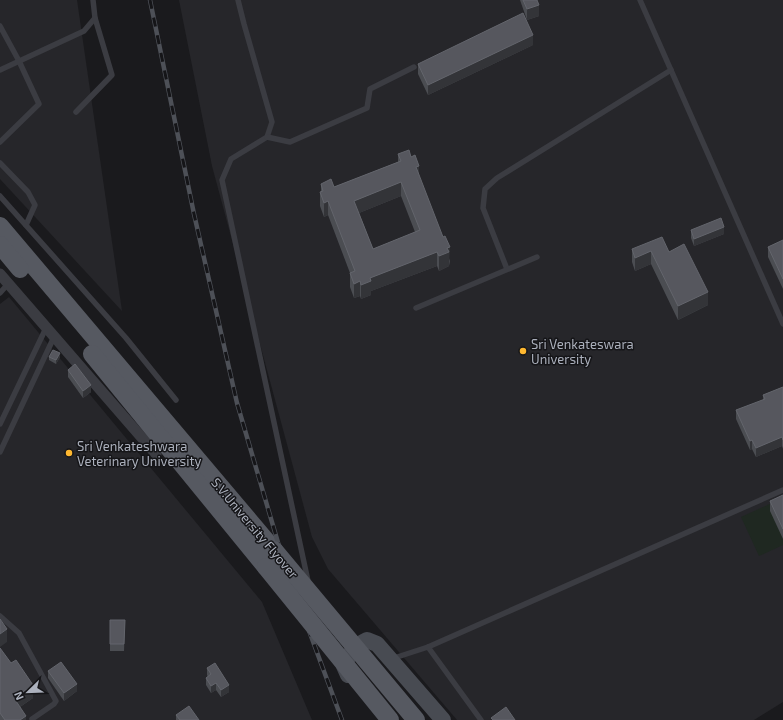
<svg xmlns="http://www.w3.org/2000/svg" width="783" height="720" font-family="'Exo 2',sans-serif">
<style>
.built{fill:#26262a}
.green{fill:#1f2821}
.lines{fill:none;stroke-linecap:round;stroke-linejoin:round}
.lane{stroke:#3b3c42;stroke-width:5.5}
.street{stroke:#3b3c42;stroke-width:11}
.secondary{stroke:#484b52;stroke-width:16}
.primary{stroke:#565961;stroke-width:18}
.rail-casing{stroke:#4d5057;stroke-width:4.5}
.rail{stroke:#151518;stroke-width:3;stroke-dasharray:9;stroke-linecap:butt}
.primary-bridge{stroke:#565961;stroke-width:18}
.wall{fill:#4b4d52;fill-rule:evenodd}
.shaded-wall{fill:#333438}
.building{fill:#56575e;stroke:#63656c;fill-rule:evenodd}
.poi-dot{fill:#ffb830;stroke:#151518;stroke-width:1.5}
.labels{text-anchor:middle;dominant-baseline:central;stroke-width:3;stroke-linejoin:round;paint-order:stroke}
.poi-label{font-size:13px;fill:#acb1bd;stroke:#151518;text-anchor:start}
.street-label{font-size:13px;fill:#acb1bd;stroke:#151518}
</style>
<rect width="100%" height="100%" fill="#1a1a1d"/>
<g class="built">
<path d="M0,0H77L122,311L0,179Z"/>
<path d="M179,0H783V702L754,720H457L328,569L312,537L212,166Z"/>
<path d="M9,297L262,602L312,720H0V304Z"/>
</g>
<path class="green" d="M783,498V545L759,556L741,517Z"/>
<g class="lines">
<g class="lane">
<path d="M238,0L244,24L272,122L267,137L231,159L222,180L308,581"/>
<path d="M640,0L783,324"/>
<path d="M0,26L19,61L39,104L0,142"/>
<path d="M0,70L84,31L95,18L93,0"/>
<path d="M76,112L112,75L95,18"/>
<path d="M267,137L290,142L367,108L370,89L414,67"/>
<path d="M0,163L28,192L35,205L26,225"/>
<path d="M0,196L126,338L176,400"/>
<path d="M507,269L483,208L485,189L497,178L671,70"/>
<path d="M0,293L8,284"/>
<path d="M416,308L537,257"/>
<path d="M0,424L46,328"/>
<path d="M0,452L54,337"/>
<path d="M0,616L19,633L56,701L54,704L32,719"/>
<path d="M428,647L481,720"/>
<path d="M391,659L428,647L783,490"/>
</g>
<path class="street" d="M0,274L156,454"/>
<path class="secondary" d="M348,675L344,666C349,654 354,646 367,640L377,644L443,720"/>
<g class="primary">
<path d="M0,226L274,550"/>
<path d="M0,245L20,269"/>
<path d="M92,354L266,567"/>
</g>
<defs>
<path id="rail" d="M150,0L194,214L237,403L279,546L308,628L342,720"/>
</defs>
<use href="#rail" class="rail-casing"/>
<use href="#rail" class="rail"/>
<g class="primary-bridge">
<path d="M274,550L416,720"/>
<path d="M266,567L390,720"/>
</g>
</g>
<g class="wall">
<path d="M520,0H537L539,16L527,20Z"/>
<path d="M533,45L428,95L418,74V64Z"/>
<path d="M398,154L419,177L450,261L449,266L439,271L437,266L371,291V295L361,299L360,296L354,298L350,287V273L328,215L324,217L320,206V192H321V184L334,187L398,162ZM401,196L415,232L373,249L359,213Z"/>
<path d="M691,230L724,234L694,246L691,238Z"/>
<path d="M783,240V289L768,257V247Z"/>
<path d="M632,249L669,252L708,305L678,320L651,264L635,271L632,262Z"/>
<path d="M49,357H60L56,364L49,360Z"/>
<path d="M68,370L91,392L83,398L68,377Z"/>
<path d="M783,387V449L782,446L756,457L752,449L750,450L736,419V410L763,400V395Z"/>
<path d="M783,495V539L770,511V501Z"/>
<path d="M110,620H125L124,651H110Z"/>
<path d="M0,648L33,698L20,707L26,720H0Z"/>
<path d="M207,668L229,692L221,697L216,690L211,693L206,685V678L208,677L207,675Z"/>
<path d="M48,671L77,691L64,701L48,678Z"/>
<path d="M176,715L199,720H176Z"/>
</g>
<g class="shaded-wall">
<path d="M539,5V16L527,20V9Z"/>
<path d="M533,35V45L428,95V85Z"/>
<path d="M419,166V180L416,167Z"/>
<path d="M401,182V196L354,215V201Z"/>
<path d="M328,201V215L324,217V203Z"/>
<path d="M724,227V234L694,246V239Z"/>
<path d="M450,247L449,266L439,271V256L447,248Z"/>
<path d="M651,251V264L635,271V258Z"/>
<path d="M437,252V266L371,291V295L361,299V285L370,278Z"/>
<path d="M360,281V296L354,298V284Z"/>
<path d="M708,292V305L678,320V306Z"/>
<path d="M60,353V357L56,364V360Z"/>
<path d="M91,385V392L83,398V391Z"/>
<path d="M782,437V446L756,457V448Z"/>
<path d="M752,440V449L750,450V441Z"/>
<path d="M7,629V642L0,647V634Z"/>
<path d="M216,683V690L211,693V686Z"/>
<path d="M77,684V691L64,701V693Z"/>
<path d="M33,685V698L14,711V698Z"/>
<path d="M229,685V692L221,697V690Z"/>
<path d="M26,716V720H20Z"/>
</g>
<g class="building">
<path d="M523,0H537L539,5L527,9Z"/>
<path d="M523,13L533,35L428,85L418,64Z"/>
<path d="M409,150L411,157L415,155L419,166L416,167L443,237L445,236L450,247L447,248L449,252L439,256L437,252L370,278L371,281L361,285L360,281L354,284L350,273L355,271L328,201L324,203L320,192L323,191L321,184L331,179L334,187L401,161L398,154ZM401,182L420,230L373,249L354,201Z"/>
<path d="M721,218L724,227L694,239L691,230Z"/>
<path d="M662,237L669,252L684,244L708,292L678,306L651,251L635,258L632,249Z"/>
<path d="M783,240V279L768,247Z"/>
<path d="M53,350L60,353L56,360L49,357Z"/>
<path d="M75,364L91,385L83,391L68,370Z"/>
<path d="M783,387V440L782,437L756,448L752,440L750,441L736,410L765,399L763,395Z"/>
<path d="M783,495V529L770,501Z"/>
<path d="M0,619L7,629L0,634Z"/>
<path d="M110,620H125L124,644H110Z"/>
<path d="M0,648L11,663L16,660L33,685L14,698L26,716L20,720H5L0,713Z"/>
<path d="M61,662L77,684L64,693L48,671Z"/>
<path d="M215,663L229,685L221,690L216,683L211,686L206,678L211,674L207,668Z"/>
<path d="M189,706L199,720H180L176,715Z"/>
<path d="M506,707L515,720H493L491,718Z"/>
</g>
<g class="poi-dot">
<circle cx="523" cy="351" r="4"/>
<circle cx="69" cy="453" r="4"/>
</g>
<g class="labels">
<g class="poi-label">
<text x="531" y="344">Sri Venkateswara<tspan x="531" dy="15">University</tspan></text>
<text x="77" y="446">Sri Venkateshwara<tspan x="77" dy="15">Veterinary University</tspan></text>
</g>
<g class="street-label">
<text transform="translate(255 528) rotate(50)">S.V.University Flyover</text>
</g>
</g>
<g transform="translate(28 692) rotate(247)" stroke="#151518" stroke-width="3" paint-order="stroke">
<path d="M0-3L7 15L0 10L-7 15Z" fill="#acb1bd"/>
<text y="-6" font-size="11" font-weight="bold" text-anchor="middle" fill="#acb1bd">N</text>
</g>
</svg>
